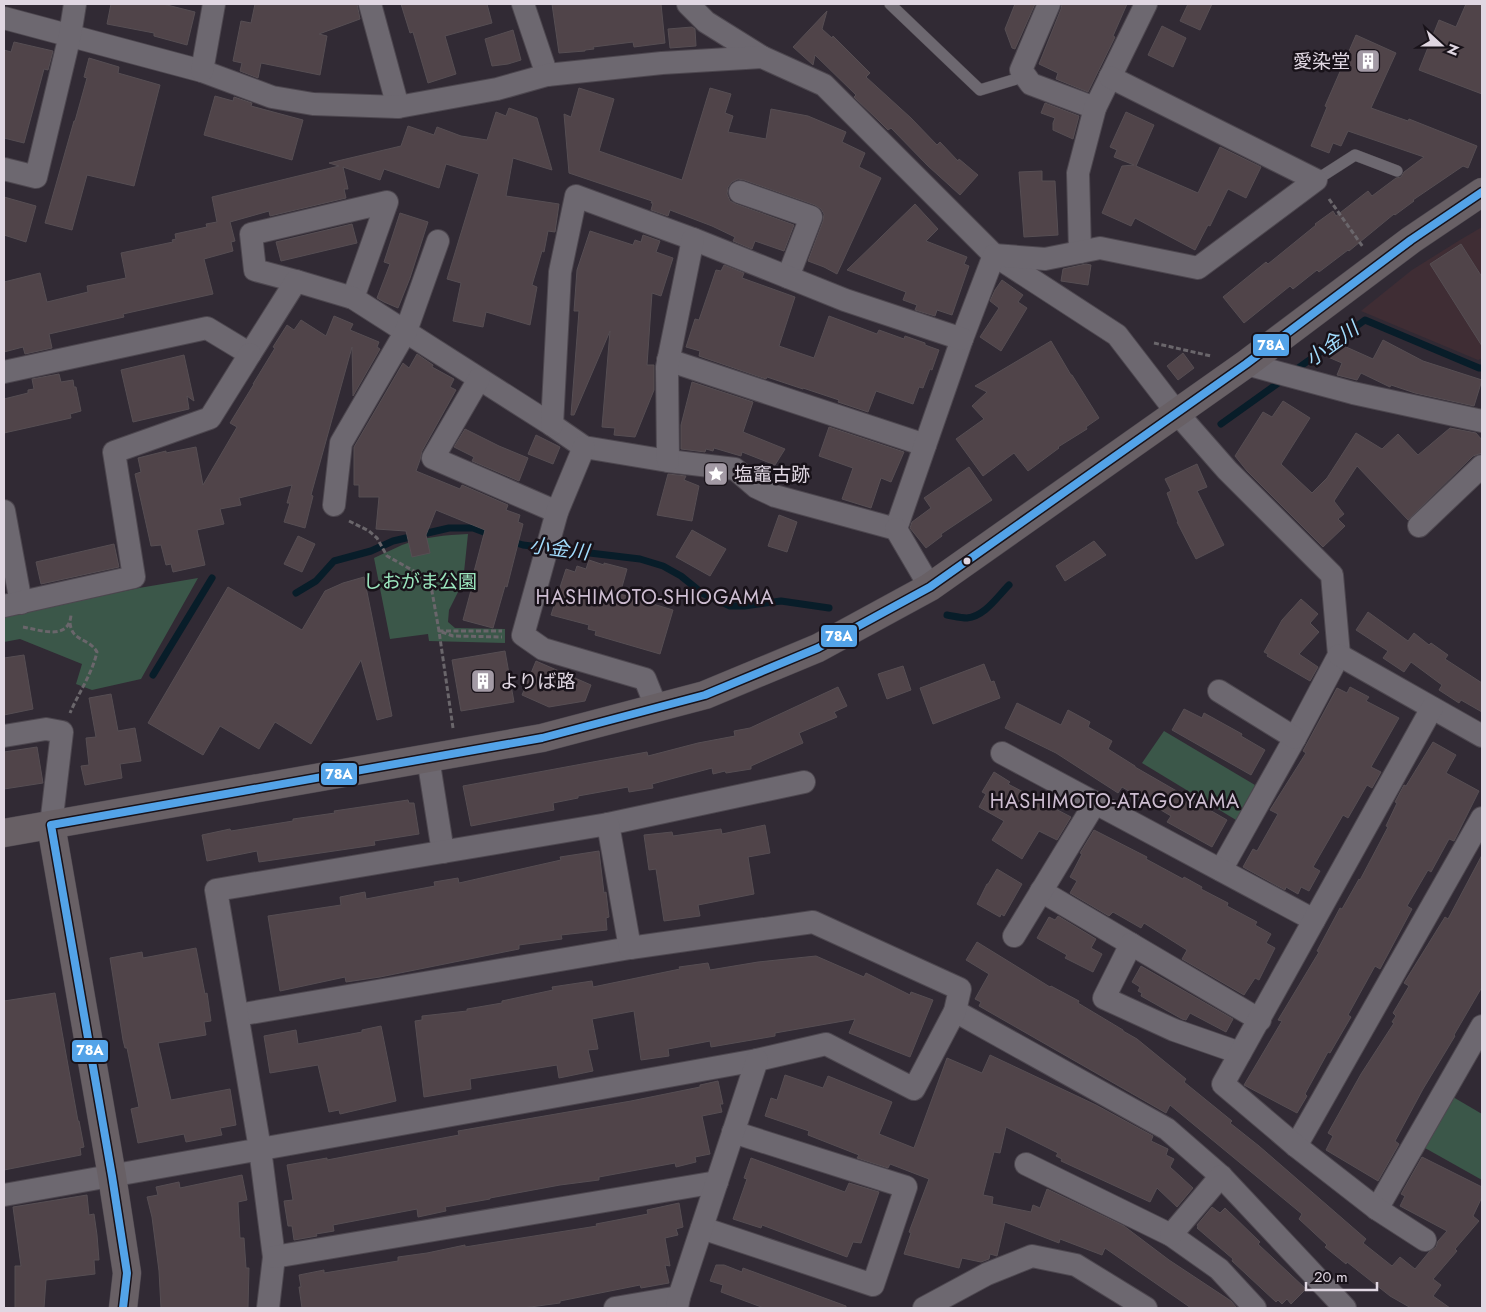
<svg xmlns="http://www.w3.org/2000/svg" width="1486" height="1312" font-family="Jost,'Noto Sans JP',sans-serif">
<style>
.commercial{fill:#3f2d34}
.green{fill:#3b5749}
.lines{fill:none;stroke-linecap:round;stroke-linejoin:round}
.stream{stroke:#081d29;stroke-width:7}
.building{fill:#504449;stroke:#564e53}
.lane-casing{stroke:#4d474f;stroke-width:12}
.street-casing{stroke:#4d474f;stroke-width:24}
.secondary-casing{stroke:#4d474f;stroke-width:29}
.path{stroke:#6a666b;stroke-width:3;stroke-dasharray:5 2.5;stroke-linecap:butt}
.lane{stroke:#6d6870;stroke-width:11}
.street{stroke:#6d6870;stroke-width:22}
.secondary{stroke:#686065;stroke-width:28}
.bus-1-casing{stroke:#181219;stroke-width:11}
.bus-1{stroke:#53a3e8;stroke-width:8}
.bus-dot{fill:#e0d7e2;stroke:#181219;stroke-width:2}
.labels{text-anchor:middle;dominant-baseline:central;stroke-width:5;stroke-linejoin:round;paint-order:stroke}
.poi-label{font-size:19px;fill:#e0d7e2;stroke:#181219;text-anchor:start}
.park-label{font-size:19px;fill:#9be7be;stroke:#181219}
.water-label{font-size:20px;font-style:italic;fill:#a1dcfd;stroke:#181219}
.neighbourhood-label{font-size:20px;letter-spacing:1px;fill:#cebed2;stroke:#181219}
.line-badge{stroke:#181219;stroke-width:2}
.badge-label{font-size:14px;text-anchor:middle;font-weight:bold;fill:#fff}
</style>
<rect width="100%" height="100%" fill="#312a34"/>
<path class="commercial" d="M1482,227V358L1478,360L1361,311L1412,270L1460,240Z"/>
<g class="green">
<path d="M468,534L463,582L449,610L448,622L455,628L505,629V643L429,641L428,634L390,639L374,558C383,554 393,549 402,545C423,537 446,535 468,534Z"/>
<path d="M198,578L141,679L92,690L76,684L82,664L20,639L4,642V617L139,588Z"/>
<path d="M1164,731L1255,785L1236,820L1142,763Z"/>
<path d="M1453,1097L1482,1114V1180L1425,1148Z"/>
</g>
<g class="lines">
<g class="stream">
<path d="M1294,371L1365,320L1479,368H1482"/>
<path d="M1221,424L1284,379"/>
<path d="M510,541L523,545L640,559L663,566L681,576L702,593L730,606H744L781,601L829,608"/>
<path d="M296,593L316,581L334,561L371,551L393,541L449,528H473L492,535"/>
<path d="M947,615C953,616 961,618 967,618C985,616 997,597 1009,585"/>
<path d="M153,675L212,578"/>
</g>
</g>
<g class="building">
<path d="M111,4H163L195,12L187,45L154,36V33L107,24Z"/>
<path d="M255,4H357L360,19L319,34L327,36L320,75L261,63L258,78L240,71L242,63L233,61L241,21L251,23Z"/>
<path d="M401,4H487L492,23L445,36L456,74L428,83L413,32L410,33Z"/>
<path d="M552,4H661L665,43L634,47L633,42L593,47L594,49L585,50V51L559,53Z"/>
<path d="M1015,4H1035L1015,49L1012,48L1005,29Z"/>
<path d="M1062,4H1127L1113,36L1115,37L1088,92L1056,79L1058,73L1039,64L1061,9Z"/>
<path d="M1188,4H1212L1200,30L1180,21Z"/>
<path d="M1466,4H1482V94L1419,70L1439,20L1456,27Z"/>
<path d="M827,11L822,29L832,38L833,36L870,73L866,77L911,118L937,145L940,142L958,161L959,159L978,175L960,195L928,166L891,128L888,130L879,121L854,97L856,95L815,55L813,65L793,47Z"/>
<path d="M1162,26L1186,38L1173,67L1148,55Z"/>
<path d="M692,27L695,29L696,46L670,48L668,29Z"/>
<path d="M513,30L521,60L508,64L492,66L485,39Z"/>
<path d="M1356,35L1396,53L1371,108L1408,121L1409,119L1477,146L1468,168L1463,166L1413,200L1414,201L1395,215L1394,214L1349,251L1348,250L1319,272L1317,270L1293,289L1290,286L1244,323L1223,297L1266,262L1268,264L1316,225L1315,224L1333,211L1336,216L1368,191L1372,196L1396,178L1401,177L1404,172L1424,157L1348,131L1341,146L1333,143L1329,153L1311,146L1327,107L1325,106Z"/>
<path d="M14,42L53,51L48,70L44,69L24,143L4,138V50L11,52Z"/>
<path d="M89,58L119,67L118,73L160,85L134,186L87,175L72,230L45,223L74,121H75L87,78L84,77Z"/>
<path d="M579,88L614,99L599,151L682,180L710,88L731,94L725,113L733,116L728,132L766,139L771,109L808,116L846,132L842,142L865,153L859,167L881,178L837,274L824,267L808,261L823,221L824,214L821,209L815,205L744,180L738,179L732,182L728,187L727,194L730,201L736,204L794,225L784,251L755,241L752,249L733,241L735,237L712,226L670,210L668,216L651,210L653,203H651L652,201L569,173L564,114L571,117Z"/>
<path d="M215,96L233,101L234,97L252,103L251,106L303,120L292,160L204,135Z"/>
<path d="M1045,103L1079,116L1073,139L1053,130V123L1055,118L1041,113Z"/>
<path d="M509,108L537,118L552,170L513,158L506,196L559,204L555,232L548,231L544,252L542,251L532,285L537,287L530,325L486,312L483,327L453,321L461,283L447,279L479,174L446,164L439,188L384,169L380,180L343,167L348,189H344L346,198L270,216L269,211L230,222L235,241L231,242L233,251L204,259L213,294L123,314L124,317L49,334L52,348L25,354L23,347L4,352V282L40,273L47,302L88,292L87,286L126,278L121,253L173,242L172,240L176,239L175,234L207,227L206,224L217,222L212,197L339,166L329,163L401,146L408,126L434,135L437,127L461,136L487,140L496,112L506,116Z"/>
<path d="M1126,112L1154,125L1136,166L1198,193L1220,147L1261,167L1246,198L1228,189L1210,226L1208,225L1195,250L1135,218L1131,226L1102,213L1122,166L1134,165L1114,157L1117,150L1110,147Z"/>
<path d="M1042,171V181H1055L1058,235L1024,237L1019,172Z"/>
<path d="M4,197L36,206L26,242L4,235Z"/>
<path d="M915,204L938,229L926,241L967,257L964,264L969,266L952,315L937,310L935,316L915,310L917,305L903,300L906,292L847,270Z"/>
<path d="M400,213L428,222L410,278L398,308L384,302L377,298L390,264L384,262Z"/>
<path d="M352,224L357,243L281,261L276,242Z"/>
<path d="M590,231L633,245L635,240L641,242L643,235L660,241L656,252L673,258L661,296L652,293L647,365H654V390L635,437L614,435L615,428L602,427L610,331L574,415H571L579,311H574L577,270Z"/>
<path d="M1461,244L1482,277V346L1430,264Z"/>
<path d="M1086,264L1091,265L1088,285L1061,281L1063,269Z"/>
<path d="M724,265L744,273L742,278L795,297L779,346L814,358L829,316L877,334L879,330L904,339L905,336L925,343V345L939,350L932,370L930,369L923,388L919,387L913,404L876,391L868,412L838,402L839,400L803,388V389L767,377L766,379L699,356L700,351L686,347L695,319L699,320L716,270L721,271Z"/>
<path d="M1002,280L1023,295L1018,302L1027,308L1001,351L980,337L999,308L990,301L995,290Z"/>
<path d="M334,316L353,324L350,330L379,342L377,347L380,349L353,396L352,347L311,495L313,496L305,528L284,522L290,503H287L292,485L239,498L241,505L220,509L224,524L197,530L205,565L173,572L171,564L166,565L161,545L151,546L135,474L141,472L138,458L166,451V453L196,447L203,485L237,427L230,423L254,384H253L275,348L273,347L287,325L294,330L301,320L326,336Z"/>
<path d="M1383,340L1423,361L1482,380L1474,406L1415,393L1391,385L1390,387L1361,373L1357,380L1337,375L1342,363L1328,357L1335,342L1373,359Z"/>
<path d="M1051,341L1071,375H1072L1099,418L1086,427L1087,429L1058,447L1059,448L1028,471L1014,453L983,476L956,439L984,419L972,406L987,392L975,386Z"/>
<path d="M1183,353L1194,368L1178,380L1167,366Z"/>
<path d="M417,354L433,365L432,367L454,379L450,387L456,390L422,451L420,460L416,471L460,489L462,485L508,505L506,510L520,515L518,522L523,524L507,587L505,586L493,628L463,620L473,583H471L485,530L436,510L426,535L430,553L412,557L406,531L376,529L379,497H359V485H354V447L403,363L409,368Z"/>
<path d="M184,355L194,401L187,396L189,409L133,422L121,370Z"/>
<path d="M59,374L61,382L73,380L74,387H76L81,411L70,414L71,418L4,433V399L28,393V390L34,389L32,379Z"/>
<path d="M692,382L753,402L743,432L785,449L775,465L742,452L741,456L714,448L713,451L706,449L705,452L681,449V425Z"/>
<path d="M1283,401L1310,418L1281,464L1312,493L1327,478L1356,433L1382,449L1398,434L1418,455L1450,428L1476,433L1482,440V453L1473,456L1408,520L1357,466L1334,501L1344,514L1338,519L1345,526L1323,547L1247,471L1235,456L1263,412L1272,417Z"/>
<path d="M829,427L904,452L891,482L881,478L871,508L842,499L853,468L819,456Z"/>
<path d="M465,429L499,446L528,458L519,481L472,461L474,457L454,447Z"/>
<path d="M536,435L560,447L553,464L528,454Z"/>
<path d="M1197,464L1207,487L1197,491L1224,545L1196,559L1177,522H1178L1167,493L1171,491L1165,479Z"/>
<path d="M969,467L992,500L941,534L942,536L926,548L910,528L912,522L931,508L924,498Z"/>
<path d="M668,474L686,476L684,480L699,486L692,521L657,515Z"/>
<path d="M779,515L797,522L787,552L768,546Z"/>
<path d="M692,530L726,549L710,576L676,557Z"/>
<path d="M298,536L315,544L302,572L284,564Z"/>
<path d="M1094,541L1106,555L1065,581L1056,566Z"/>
<path d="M114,544L119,567L41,584L36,562Z"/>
<path d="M589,560L604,565V563L627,569L620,594L673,610L660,654L595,635L596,631L588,629L589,625L551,615L566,569L575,572L577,566L586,569Z"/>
<path d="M364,577L392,716L377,720L361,660L311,744L275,722L259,749L220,726L203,755L148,723L228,587L302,630L325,591L343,583Z"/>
<path d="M1301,599L1318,614L1310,623L1319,632L1299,654L1318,667L1310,681L1267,656L1268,654L1264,652L1282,620Z"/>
<path d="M1368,612L1408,641L1414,633L1429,645L1431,643L1448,655L1445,659L1482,683V712L1461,700L1459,703L1439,690L1442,685L1411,662L1404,672L1383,658L1388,651L1356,630Z"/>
<path d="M505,651L514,702L461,711L452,660Z"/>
<path d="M24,655L33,709L4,715V658Z"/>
<path d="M536,661L591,685L585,701L549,707L522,695Z"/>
<path d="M984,664L991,682L994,681L1000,698L933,724L920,688Z"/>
<path d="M903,666L911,690L887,699L878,674Z"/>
<path d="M838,687L847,706L834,712L837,717L799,733L803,743L751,766V769L726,773L725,771L713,774L712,768L652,784L653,788L629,792L628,787L578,796V798L553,803L554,810L471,826L463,786L647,752L648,756L698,743L735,736L734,731L750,728Z"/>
<path d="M1350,687L1369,697L1366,701L1399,718L1371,767L1381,772L1372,788L1367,785L1348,818L1343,815L1313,867L1320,871L1309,891L1301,887L1298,894L1286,887L1285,890L1243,867L1253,849L1257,851L1278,814L1270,810L1306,753L1303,751L1337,688L1347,693Z"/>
<path d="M111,694L118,731L135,728L141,761L120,764L122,778L85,785L81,766L89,765L86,738L96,737L89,698Z"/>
<path d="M1017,703L1061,725L1068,710L1090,722L1088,727L1112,741L1108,749L1135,766V767L1227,820L1212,847L1167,822L1171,816L1122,787L1118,793L1056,753L1005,728Z"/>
<path d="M1184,709L1202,718L1204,713L1242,734L1241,736L1265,750L1251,775L1172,730Z"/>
<path d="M1433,742L1456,755L1446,773L1479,791L1454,841L1449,839L1431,872L1428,870L1407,906L1412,909L1380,969L1375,966L1348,1015L1351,1017L1330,1053L1328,1052L1305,1094L1307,1096L1297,1113L1244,1085L1282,1021L1278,1020L1319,952L1317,951L1340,908L1342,909L1359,879L1360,880L1388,827L1386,826L1397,803L1395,802L1404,785L1406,786Z"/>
<path d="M37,747L43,783L4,789V752Z"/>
<path d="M994,772L1010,782L1008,784L1071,817L1057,840L1039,831L1022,859L992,840L1004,821L979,807L986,794L982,792Z"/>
<path d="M408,800L409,803H414L419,834L374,841L375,845L259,862L257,851L207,861L202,835L230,829L231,831L293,821V819L335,813L334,811Z"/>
<path d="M765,825L770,853L748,857L754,894L698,905L700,916L664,921L656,869L649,870L644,835L672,832L673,836L721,829L722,834Z"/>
<path d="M1094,830L1147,857L1146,859L1183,879L1184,877L1202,887L1201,889L1228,903L1227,906L1257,922L1255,925L1271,934L1266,943L1275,948L1259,980L1255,978L1244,995L1182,959L1187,950L1144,923L1141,928L1113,912L1109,916L1070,893L1077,881L1070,877L1082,854L1080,853Z"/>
<path d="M599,851L604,893L606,892L609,917L606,918L607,930L561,935L562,939L519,945V949L380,977L346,982L345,977L280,991L268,916L341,905L340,897L365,892L366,899L435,886L434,882L458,878L459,883L561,860L560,857Z"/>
<path d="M1482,855V987L1454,1035L1455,1036L1423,1089L1395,1141L1399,1144L1378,1181L1326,1150L1333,1136L1328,1133L1361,1074L1394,1023L1392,1022L1396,1016L1393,1013L1409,986L1404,983L1445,917L1448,919Z"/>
<path d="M997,869L1022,884L1004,916L1001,914L1000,917L977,904L987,884H988Z"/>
<path d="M1058,916L1096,939L1091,948L1102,954L1093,972L1065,958L1067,955L1037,938L1049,917L1055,920Z"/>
<path d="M977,942L1050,987L1051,986L1079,1001L1078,1003L1123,1030V1031L1137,1039L1186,1079L1184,1082L1232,1121L1230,1123L1259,1146L1366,1239L1363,1243L1392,1266L1400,1257L1415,1269L1429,1252L1436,1247L1438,1241L1447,1231L1400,1206L1405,1196L1401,1194L1422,1157L1482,1187V1197L1473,1216L1479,1221L1455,1249L1457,1251L1433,1279L1441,1285L1433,1296L1450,1308H1411L1390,1296L1347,1262L1346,1264L1325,1247L1327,1245L1299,1219L1302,1214L1170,1105L1166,1113L979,1006L981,1002L975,999L989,974L966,960Z"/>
<path d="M196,948L205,994L207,993L211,1021L204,1022L206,1035L158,1043L171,1100L230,1089L236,1125L220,1128L222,1135L186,1142L184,1134L138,1143L131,1109L139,1107L127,1048H125L123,1040L110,958L142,952L143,958Z"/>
<path d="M816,956L864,977L866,973L910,995L911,992L933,1000L910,1057L849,1033L855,1019L775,1033V1036L711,1047L710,1041L668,1049L669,1056L641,1060L634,1011L592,1019L598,1049L588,1050L593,1071L559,1078L557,1065L470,1079L471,1089L424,1097L415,1021L422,1020V1016L467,1011V1009L502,1003V1001L553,990L552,987L592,981L593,987L680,969L679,967L708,963L710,970L758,962Z"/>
<path d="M1141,966L1233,1019L1226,1032L1190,1013L1186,1020L1182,1019L1141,996L1142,993L1138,991L1140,987L1132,982Z"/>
<path d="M55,993L78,1121H79L84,1147L80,1148L81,1155L4,1170V1001Z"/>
<path d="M381,1026L396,1101L340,1114L339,1110L329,1112L318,1065L270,1073L264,1036L296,1030L298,1044L362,1032V1030Z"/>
<path d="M990,1055L1096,1105L1153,1136L1151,1141L1168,1149L1166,1155L1174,1159L1170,1167L1193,1188L1177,1207L1157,1188L1150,1202L1061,1161L1062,1159L1056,1156L1058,1153L1006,1127L1000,1153L994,1152L983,1195L993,1197L992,1204L1031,1212L1033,1205L1040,1208L1047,1189L1124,1226L1169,1260L1231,1301L1237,1308H1191L1105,1248L1102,1255L1060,1239L1059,1243L1005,1222L997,1256L990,1254L989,1259L981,1262L962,1258L959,1268L904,1254L911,1233L909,1232L929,1179L890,1164L888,1168L857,1158L859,1155L808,1135L809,1131L765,1116L771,1098L777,1100L785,1075L823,1088L828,1076L892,1102L879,1134L914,1148L947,1058L982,1073Z"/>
<path d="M718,1081L723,1104H720L722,1112L702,1116L710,1154L695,1157L696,1162L676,1167L675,1163L599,1177V1180L560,1185L490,1198V1199L445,1207L446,1211L418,1217L417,1209L333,1225L334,1231L316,1234L317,1236L294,1240L292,1226H288L284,1201L293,1200L287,1165L327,1158V1160L459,1135L458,1131L631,1101L700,1087V1085Z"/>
<path d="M751,1158L845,1192L849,1183L879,1192L861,1243L853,1242L847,1257L762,1225L761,1228L733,1219L747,1179L744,1178Z"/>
<path d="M242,1175L247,1200L238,1202L240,1238H244L246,1268H249L248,1308H161L159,1271L152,1217L147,1197L158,1195L156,1187L179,1182L180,1188Z"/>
<path d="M87,1195L89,1215L94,1214L97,1235L99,1260H94L95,1274L46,1280L44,1308H15V1266H21L13,1207Z"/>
<path d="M679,1203L683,1227L676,1229L678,1235L665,1238L670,1266L665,1265L669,1283L641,1288L640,1285L560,1301V1303L523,1308H302L299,1287H301L299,1275L324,1270V1273L398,1261V1257L427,1253L465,1245V1247L597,1226L596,1224L648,1214L647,1210Z"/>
<path d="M1212,1207L1220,1213L1225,1208L1260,1242L1258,1244L1306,1289L1291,1304L1287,1299L1282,1304L1278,1300L1276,1302L1232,1261L1233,1259L1197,1228L1198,1227L1197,1225Z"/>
<path d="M716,1265H724L742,1272L743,1268L846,1306V1308H764L721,1292L723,1285L710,1281Z"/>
</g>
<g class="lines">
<defs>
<g id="lane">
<path d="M890,4L980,90L1026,76"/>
<path d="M1316,180L1355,155L1397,171"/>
</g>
<g id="street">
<path d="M370,4L398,107"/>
<path d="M523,4L547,75"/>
<path d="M688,4L706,22L762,57"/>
<path d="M1049,4L1021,70L1031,84L1095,108"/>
<path d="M4,18L202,71L272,97L313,104L398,107L497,89L547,75L662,63L762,57L824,85L994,255L1117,335L1177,413L1227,470L1332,575L1339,655L1295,738L1221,870"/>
<path d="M202,71L214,4"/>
<path d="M4,169L36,177L70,35L75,4"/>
<path d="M740,192L811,217L788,277"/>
<path d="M1080,252L1078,173L1095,108L1146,4"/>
<path d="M296,281L255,270L251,234L387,202L353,298"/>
<path d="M668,360L925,445"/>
<path d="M1246,364L1353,393L1482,421"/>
<path d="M4,372L207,328L250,354L296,281L353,298L552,425L584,447L668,461L735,469L756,487L775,496L896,529L962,339L994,255L1045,259L1100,248L1198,268L1316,180L1110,77"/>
<path d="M479,379L433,458L557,512"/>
<path d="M552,425L560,272L576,196L693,239L845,300L962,339"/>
<path d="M584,447L557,512L523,635L543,649L645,679L657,709"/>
<path d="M668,461L667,367L693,239"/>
<path d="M334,505L341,443L406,331L438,241"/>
<path d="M4,511L21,603"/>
<path d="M1419,526L1482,466"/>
<path d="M896,529L930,587"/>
<path d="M4,606L134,577L114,452L210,418L250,354"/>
<path d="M1339,655L1482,736"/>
<path d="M1219,691L1295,738"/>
<path d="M4,736L46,729L62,732L51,825"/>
<path d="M1002,753L1314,920"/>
<path d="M428,758L443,852"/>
<path d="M608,824L804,782"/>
<path d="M1041,891L1260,1020"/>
<path d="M1014,936L1095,803"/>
<path d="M1131,944L1104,998L1174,1030L1240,1053"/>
<path d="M955,1011L1167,1129L1221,1176L1345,1308"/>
<path d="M238,1015L630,948"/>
<path d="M1296,1146L1482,818"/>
<path d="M1026,1164L1171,1235L1219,1269L1255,1308"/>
<path d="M4,1195C255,1151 506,1105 757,1060L826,1044L914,1089L955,1011L960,989L813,922L630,948L608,824L216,890L260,1149L274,1257L268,1308"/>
<path d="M1377,1209L1482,1026"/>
<path d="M702,1228L873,1285L906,1187L733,1132"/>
<path d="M1171,1235L1221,1176"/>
<path d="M1425,1240L1377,1209L1296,1146L1223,1084L1432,708"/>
<path d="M274,1257L717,1182"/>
<path d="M615,1308L679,1297"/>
<path d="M677,1308L679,1297L757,1060"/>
<path d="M924,1308L987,1274L1032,1256L1076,1265L1146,1308"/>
</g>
<g id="secondary">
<path d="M51,825L112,1176L127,1273L123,1308"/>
<path d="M4,833L542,738L705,695L818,648L930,587L1246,364L1411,240L1482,192"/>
</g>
</defs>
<use href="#lane" class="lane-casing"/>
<use href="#street" class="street-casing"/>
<use href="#secondary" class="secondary-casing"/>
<g class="path">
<path d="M1329,199L1363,247"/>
<path d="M1154,343L1211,356"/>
<path d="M349,521L369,531L377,538L387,556L430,580L439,631L453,636L502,637"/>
<path d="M70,623C72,642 88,637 97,652C92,674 79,692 70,713"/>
<path d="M23,627C40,630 69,641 71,615"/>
<path d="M453,728L439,631H502"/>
</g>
<use href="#lane" class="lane"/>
<use href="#street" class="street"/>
<use href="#secondary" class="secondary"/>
<defs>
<path id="bus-1" d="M123,1308L127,1273L112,1176L51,825L542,738L705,695L818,648L930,587L1246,364L1411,240L1482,192"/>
</defs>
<use href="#bus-1" class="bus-1-casing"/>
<use href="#bus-1" class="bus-1"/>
</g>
<defs>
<symbol id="building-square" viewBox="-11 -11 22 22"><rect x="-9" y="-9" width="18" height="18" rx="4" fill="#a39aa5" stroke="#181219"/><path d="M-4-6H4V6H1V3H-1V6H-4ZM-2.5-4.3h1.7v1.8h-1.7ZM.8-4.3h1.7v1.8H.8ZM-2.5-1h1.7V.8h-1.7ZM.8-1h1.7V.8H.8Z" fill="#fff"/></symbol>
<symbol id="sight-square" viewBox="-11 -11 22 22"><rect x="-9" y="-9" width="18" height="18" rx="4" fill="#a39aa5" stroke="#181219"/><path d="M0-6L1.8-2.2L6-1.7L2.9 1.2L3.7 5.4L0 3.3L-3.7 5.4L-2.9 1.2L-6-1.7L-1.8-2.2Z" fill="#fff"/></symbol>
</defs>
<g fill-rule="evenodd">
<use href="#building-square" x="1354" y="47" width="28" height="28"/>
<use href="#sight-square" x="702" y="460" width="28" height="28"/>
<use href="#building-square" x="469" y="667" width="28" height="28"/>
</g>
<circle class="bus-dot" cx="967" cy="561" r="4.5"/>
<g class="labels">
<g class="poi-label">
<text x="1350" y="61" text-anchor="end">愛染堂</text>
<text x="734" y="474">塩竈古跡</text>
<text x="500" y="681">よりば路</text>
</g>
<g class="park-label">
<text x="420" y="581">しおがま公園</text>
</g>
<g class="water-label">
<text transform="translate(1332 344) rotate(-36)">小金川</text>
<text transform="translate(559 549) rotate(7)">小金川</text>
</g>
<g class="neighbourhood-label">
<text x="655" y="597">HASHIMOTO-SHIOGAMA</text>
<text x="1115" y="801">HASHIMOTO-ATAGOYAMA</text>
</g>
</g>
<g class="line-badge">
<rect x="1252" y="333" width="38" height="24" rx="5" fill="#53a3e8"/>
<rect x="820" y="624" width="38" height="24" rx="5" fill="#53a3e8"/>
<rect x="320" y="762" width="38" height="24" rx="5" fill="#53a3e8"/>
<rect x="71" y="1039" width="38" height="24" rx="5" fill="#53a3e8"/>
</g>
<g class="badge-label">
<text x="1271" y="350">78A</text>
<text x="839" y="641">78A</text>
<text x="339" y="779">78A</text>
<text x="90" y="1055">78A</text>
</g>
<rect width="1486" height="1312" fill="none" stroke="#e0d7e2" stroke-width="10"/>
<g transform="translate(1441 45) rotate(111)" stroke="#181219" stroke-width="4" paint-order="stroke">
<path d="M0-4L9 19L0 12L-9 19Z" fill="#e0d7e2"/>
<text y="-8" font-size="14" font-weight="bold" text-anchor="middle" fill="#e0d7e2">N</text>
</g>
<path d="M1306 1282v8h71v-8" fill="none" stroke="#e0d7e2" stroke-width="2.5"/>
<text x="1314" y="1282" font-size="15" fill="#e0d7e2" stroke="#181219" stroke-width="4" paint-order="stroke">20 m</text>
</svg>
